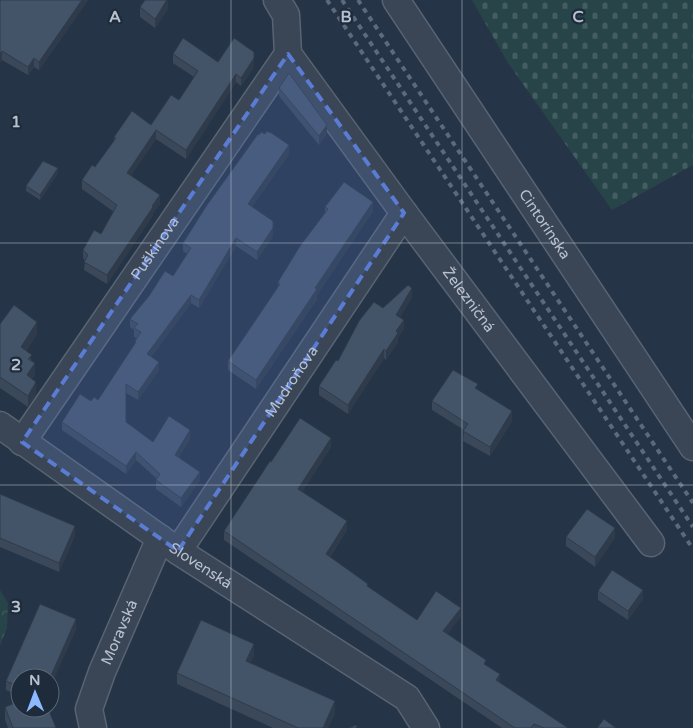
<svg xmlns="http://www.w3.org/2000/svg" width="693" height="728" font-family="'Varela Round',sans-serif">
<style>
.forest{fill:url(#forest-crowns)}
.cemetery{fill:url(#cemetery-stones)}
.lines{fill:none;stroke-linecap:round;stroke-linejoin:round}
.minor-casing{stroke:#586473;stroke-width:29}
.minor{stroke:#3a4656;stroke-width:26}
.rail{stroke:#5c6a7d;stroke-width:4;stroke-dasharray:5 5;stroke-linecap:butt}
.wall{fill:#3a485a}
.shaded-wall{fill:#2f3b4a}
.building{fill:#435469;stroke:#2f3b4a}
.marked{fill:#5b7cd4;fill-opacity:0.2;stroke:#5b7cd4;stroke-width:4;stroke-dasharray:10 6;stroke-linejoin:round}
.grid{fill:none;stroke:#b8c1cf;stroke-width:1;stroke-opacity:0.55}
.labels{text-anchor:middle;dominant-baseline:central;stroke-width:4.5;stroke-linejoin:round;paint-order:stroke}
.street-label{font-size:15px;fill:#b8c1cf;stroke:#1e2b3b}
.grid-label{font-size:16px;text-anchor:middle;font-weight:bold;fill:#b8c1cf;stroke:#1e2b3b;stroke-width:4.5;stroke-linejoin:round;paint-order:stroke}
</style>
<defs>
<pattern id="forest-crowns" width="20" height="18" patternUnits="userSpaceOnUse" patternTransform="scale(1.25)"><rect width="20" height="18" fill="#274448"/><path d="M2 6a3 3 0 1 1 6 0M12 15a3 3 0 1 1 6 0" fill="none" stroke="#445d61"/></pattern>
<pattern id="cemetery-stones" width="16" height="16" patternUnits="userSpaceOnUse" patternTransform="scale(1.25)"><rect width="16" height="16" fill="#274448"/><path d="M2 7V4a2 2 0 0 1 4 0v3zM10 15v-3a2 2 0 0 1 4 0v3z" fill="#445d61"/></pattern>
</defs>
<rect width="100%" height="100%" fill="#253447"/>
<path class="forest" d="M0,590L8,603L7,628L0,646Z"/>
<path class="cemetery" d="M472,0H693V165L612,210L508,63Z"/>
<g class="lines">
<defs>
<g id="minor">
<path d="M277,0L286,15L288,54"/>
<path id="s1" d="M396,0L693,447"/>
<path id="s2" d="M288,54L404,213L651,543"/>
<path id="s3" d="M0,425L178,551L407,698L426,728"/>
<path id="s4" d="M22,442L288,54"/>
<path id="s5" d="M178,551L404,213"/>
<path id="s6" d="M93,728L89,709L102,672L160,538"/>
</g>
</defs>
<use href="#minor" class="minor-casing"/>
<use href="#minor" class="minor"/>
<g class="rail">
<path d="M327,0L693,549"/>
<path d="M342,0L693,527"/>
<path d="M358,0L693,503"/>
</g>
</g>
<g class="wall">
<path d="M0,0H88L39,70L34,67L28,75L2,60Z"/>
<path d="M140,7L168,9L155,28L140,17Z"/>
<path d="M173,54L218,62L254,67L241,86L236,82L186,159L156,139L131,175L160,204L153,213V215L107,284L84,270L85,261L83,258V250L101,234L114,212L82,189V180L95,167L114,141V137L151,125L179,100L194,77L173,63Z"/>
<path d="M279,88L327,134L319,145L279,96Z"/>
<path d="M289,154L252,207L273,236L257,260L236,246L199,308L191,303L151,357L159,370L138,400L126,393V422L153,442L190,439L179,457L200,480L181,507L156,489V480L157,479L136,460L126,474L62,430V422L91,401L98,400L135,344V341L137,338L134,337V330L130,327V319L173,276L187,254L183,251V243Z"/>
<path d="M58,173L40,200L26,191V186Z"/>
<path d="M325,207L373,211L317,295V299L256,389L228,370V361L278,287V282L325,213Z"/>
<path d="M412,297L400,317L404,329L398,337V342L386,360L384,358L348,414L319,395V386L338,361Z"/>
<path d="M0,324L37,334L26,351L32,361L35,374L32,379L36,394L28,407L0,388Z"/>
<path d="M478,390L512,421L490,456L463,441L464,430L432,410V401Z"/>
<path d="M331,447L302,492L347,530L330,557L368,587L417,620L461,616L447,634L486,666L500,683L568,728H502L224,540V531L271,462Z"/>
<path d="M0,494L75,536L59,572L0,547Z"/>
<path d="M566,537H615L595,567L566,546Z"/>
<path d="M598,591L643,599L628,620L598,600Z"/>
<path d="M76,629L50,687V678H20V696L6,690V681Z"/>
<path d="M254,655L250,663L335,713L328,728H273L177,684V673Z"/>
<path d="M5,707L56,728H8L5,720Z"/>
</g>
<g class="shaded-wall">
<path d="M82,0H88L39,70V62Z"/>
<path d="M168,0V9L155,28V19Z"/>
<path d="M2,51V60L0,63V54Z"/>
<path d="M34,58V67L28,75V67Z"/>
<path d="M254,58V67L241,86V78Z"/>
<path d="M236,74V82L186,159V150Z"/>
<path d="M327,125V134L319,145V136Z"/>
<path d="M156,130V139L127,181V173Z"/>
<path d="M289,145V154L248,213V204Z"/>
<path d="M58,168V173L40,200V195Z"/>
<path d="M160,195V204L153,213V215L107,284V275Z"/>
<path d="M373,202V211L317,295V299L256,389V380L315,288Z"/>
<path d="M273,228V236L257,260V252Z"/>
<path d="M236,238V246L199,308V300Z"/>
<path d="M412,288V297L396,324V315Z"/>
<path d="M191,295V303L147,362V354Z"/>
<path d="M404,320V329L398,337V342L386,360V351L396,331Z"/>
<path d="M37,322V334L21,358V347Z"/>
<path d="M384,349V358L348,414V405Z"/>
<path d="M159,362V370L138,400V392Z"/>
<path d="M35,363V374L27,387V375Z"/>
<path d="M36,382V394L28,407V396Z"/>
<path d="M512,411V421L490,456V447Z"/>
<path d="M190,430V439L175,463V455Z"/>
<path d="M331,438V447L298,498V489Z"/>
<path d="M136,452V460L126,474V466Z"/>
<path d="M200,472V480L181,507V498Z"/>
<path d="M347,521V530L326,562V554Z"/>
<path d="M75,526V536L59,572V563Z"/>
<path d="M615,528V537L595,567V557Z"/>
<path d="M643,590V599L628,620V611Z"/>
<path d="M461,608V616L443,640V631Z"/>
<path d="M76,619V629L50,687V678Z"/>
<path d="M254,644V655L246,673V661Z"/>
<path d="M500,674V683L496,680Z"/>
<path d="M335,701V713L328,728H323Z"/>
</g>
<g class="building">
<path d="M0,0H82L39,62L34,58L28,67L2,51L0,54Z"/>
<path d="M145,0H167L155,19L140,7Z"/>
<path d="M183,38L218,62L234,38L254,52V58L241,78L236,74L186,150L156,130L127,173L160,195L152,206L153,207L107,275L84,262L88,255L83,250L94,230L101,234L117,205L82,180L92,165L95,167L116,138L114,137L132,111L151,125L171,95L179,100L198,71L173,54Z"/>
<path d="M289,73L327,125L319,136L279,88Z"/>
<path d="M267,131L270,133V132L289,145L248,204L273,221V228L257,252L236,238L199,300L191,295L147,354L159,362L138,392L126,384V422L153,442L169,416L190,430L175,455L200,472L181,498L156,480L160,474L136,452L126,466L62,422L80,394L91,401L94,397L98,400L136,342L135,341L141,332L134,328L138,324L130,319L149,296L165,271L173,276L191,248L183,243L207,205L258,134L259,135L261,132L265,134Z"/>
<path d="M43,161L58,168L40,195L26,186Z"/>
<path d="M344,182L373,202L315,288L317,289L256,380L228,361L280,284L278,282L300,246L328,209L325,207Z"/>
<path d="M408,285L412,288L396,315L404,320L396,331L398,333L386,351L384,349L348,405L319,386L336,360L338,361L359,321L374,302L383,308Z"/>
<path d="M14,305L37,322L21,347L32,355L28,359L35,363L27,375L36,382L28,396L0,377V324Z"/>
<path d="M453,370L478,384L475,388L512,411L490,447L463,431L468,424L432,401Z"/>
<path d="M300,418L331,438L298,489L347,521L326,554L368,584L367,586L417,620L436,591L461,608L443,631L486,660L484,664L500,674L496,680L568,728H544L534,724L531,728H515L224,531L270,461L271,462Z"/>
<path d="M0,494L75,526L59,563L0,538Z"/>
<path d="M587,509L615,528L595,557L566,537Z"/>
<path d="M612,570L643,590L628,611L598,591Z"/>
<path d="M40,604L76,619L50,678H20V687L6,681Z"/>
<path d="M201,620L254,644L246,661L335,701L323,728H298L177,673Z"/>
<path d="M20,701V708H48L56,728H13L5,707Z"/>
<path d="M604,719L616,728H597Z"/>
<path d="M356,725L357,728H349Z"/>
</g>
<path class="marked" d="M288,54L404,213L178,551L22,442Z"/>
<path class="grid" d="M231,0V728M462,0V728M0,243H693M0,485H693"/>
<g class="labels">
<g class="street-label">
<text stroke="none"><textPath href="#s1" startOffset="269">Cintorínska</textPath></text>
<text stroke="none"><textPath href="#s4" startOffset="235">Puškinova</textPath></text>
<text stroke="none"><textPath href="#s2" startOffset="305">Železničná</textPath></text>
<text stroke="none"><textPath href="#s5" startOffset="204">Mudroňova</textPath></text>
<text stroke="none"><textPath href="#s3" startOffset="245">Slovenská</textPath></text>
<text stroke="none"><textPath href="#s6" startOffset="102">Moravská</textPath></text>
</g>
</g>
<g class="grid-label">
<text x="115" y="22">A</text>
<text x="346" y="22">B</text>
<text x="578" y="22">C</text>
<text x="16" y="127">1</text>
<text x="16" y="370">2</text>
<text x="16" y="612">3</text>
</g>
<g transform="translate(35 693) rotate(359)"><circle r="24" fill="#1e2b3b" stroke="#5c6776"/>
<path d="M0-4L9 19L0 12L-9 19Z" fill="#8dbaff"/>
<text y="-8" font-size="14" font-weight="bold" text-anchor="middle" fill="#b8c1cf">N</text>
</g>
</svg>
